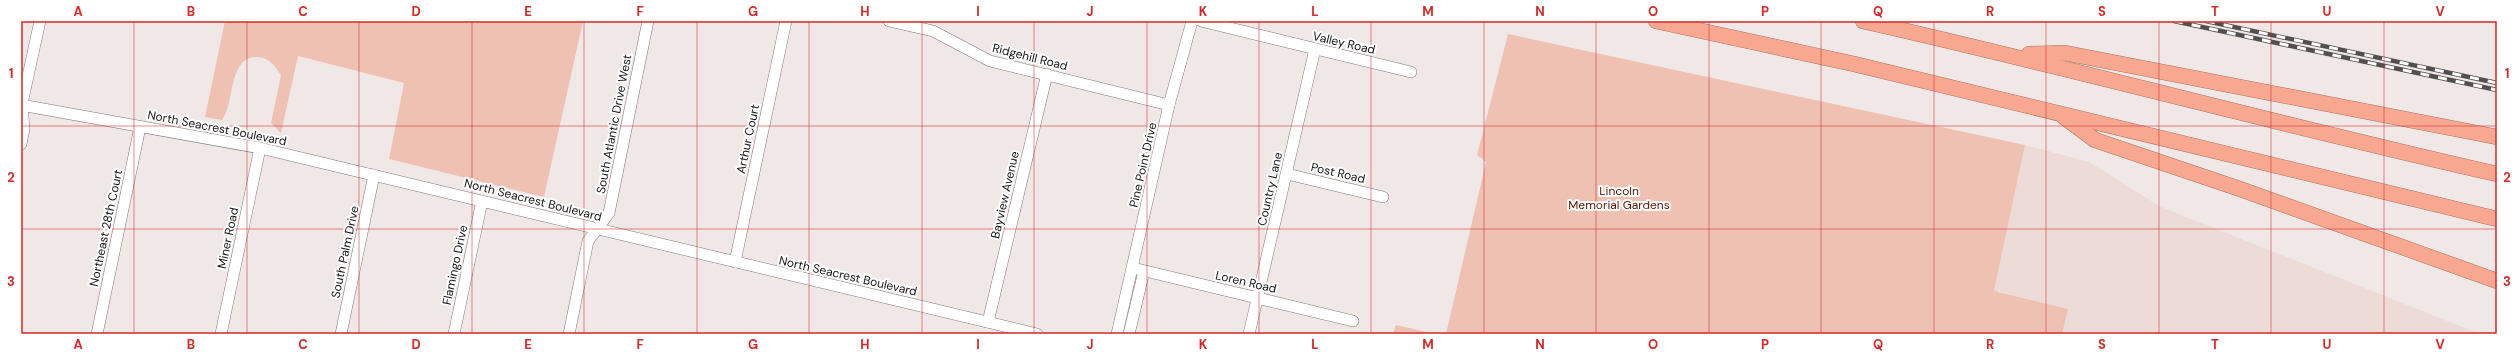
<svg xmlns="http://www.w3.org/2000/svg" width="2518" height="355" font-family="'DM Sans',sans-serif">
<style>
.built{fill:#ecdbd6}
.green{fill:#efc1b3}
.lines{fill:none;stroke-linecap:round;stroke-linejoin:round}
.minor-casing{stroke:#827a78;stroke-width:12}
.highway-casing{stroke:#a97464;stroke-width:16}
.minor{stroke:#fff;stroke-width:11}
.highway{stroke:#f8a890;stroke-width:15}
.rail-casing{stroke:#534f4e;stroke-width:4.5}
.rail{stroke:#fff;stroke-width:3;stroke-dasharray:9;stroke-linecap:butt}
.grid{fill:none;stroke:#d62828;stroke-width:1;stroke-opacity:0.55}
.labels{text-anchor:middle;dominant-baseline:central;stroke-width:4;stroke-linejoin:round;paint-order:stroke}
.street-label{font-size:12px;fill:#161313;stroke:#fff}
.park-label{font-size:12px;fill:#561400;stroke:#fff}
.neatline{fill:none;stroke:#d62828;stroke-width:1.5}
.grid-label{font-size:13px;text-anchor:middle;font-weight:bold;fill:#d62828}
</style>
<rect width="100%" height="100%" fill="#f0e8e6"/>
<path class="built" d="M2025,145L2089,162L2161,207L2480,334H2062L2067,309L1994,291Z"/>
<g class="green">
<path d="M225,21H583L544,197L389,159L404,83L298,56L281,133L271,123L281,75C275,66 269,57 257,57C228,56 235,104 222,120L205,117Z"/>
<path d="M1508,34L2025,145L1994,291L2068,309L2062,334H1446L1486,162L1477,155Z"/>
<path d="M1396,325L1435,334H1393Z"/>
</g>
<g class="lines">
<defs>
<g id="minor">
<path d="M889,21L933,31L990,61L1169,105"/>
<path d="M1201,21L1411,72"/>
<path d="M21,105L260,148L1037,334"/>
<path d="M21,108L40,21"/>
<path d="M21,144L24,129L22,105"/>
<path d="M1287,174L1383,197"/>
<path d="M735,262L786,21"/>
<path d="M1133,268L1353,321"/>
<path d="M988,322L1047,74"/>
<path d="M97,334L140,127"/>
<path d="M221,334L260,148"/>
<path d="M341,334L374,175"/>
<path d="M454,334L482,201"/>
<path d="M569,334L588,241L609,213L648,21"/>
<path d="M1117,334L1169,105L1192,21"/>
<path d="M1129,334L1144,271"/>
<path d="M1249,334L1315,49"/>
</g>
<g id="highway">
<path d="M1656,21L1854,64L2497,219"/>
<path d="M1863,21C2075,69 2285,126 2497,174"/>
<path d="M2029,54L2065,53L2497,137"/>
<path d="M2064,117L2095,140L2240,189L2497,281"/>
</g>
</defs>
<use href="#minor" class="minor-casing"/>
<use href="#highway" class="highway-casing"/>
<use href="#minor" class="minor"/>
<use href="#highway" class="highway"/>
<defs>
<g id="rail">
<path d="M2174,21L2497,90"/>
<path d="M2206,21L2497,83"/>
</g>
</defs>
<use href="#rail" class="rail-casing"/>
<use href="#rail" class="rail"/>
</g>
<path class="grid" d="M134,21V334M247,21V334M359,21V334M472,21V334M584,21V334M697,21V334M809,21V334M922,21V334M1034,21V334M1147,21V334M1259,21V334M1371,21V334M1484,21V334M1596,21V334M1709,21V334M1821,21V334M1934,21V334M2046,21V334M2159,21V334M2271,21V334M2384,21V334M21,126H2497M21,229H2497"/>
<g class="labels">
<g class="street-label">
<text transform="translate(1344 43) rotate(13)">Valley Road</text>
<text transform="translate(1030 57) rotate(14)">Ridgehill Road</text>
<text transform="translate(614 124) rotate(-79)">South Atlantic Drive West</text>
<text transform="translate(217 128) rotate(11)">North Seacrest Boulevard</text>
<text transform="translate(748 139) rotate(-78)">Arthur Court</text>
<text transform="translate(1143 165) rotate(-77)">Pine Point Drive</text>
<text transform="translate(1338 173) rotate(13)">Post Road</text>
<text transform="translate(1270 189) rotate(-77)">Country Lane</text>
<text transform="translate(1005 195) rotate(-77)">Bayview Avenue</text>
<text transform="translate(533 200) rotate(14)">North Seacrest Boulevard</text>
<text transform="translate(106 228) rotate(-78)">Northeast 28th Court</text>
<text transform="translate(228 238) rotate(-78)">Miner Road</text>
<text transform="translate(345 252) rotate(-78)">South Palm Drive</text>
<text transform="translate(455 265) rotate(-78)">Flamingo Drive</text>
<text transform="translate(848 276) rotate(13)">North Seacrest Boulevard</text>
<text transform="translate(1246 282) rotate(13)">Loren Road</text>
</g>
<g class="park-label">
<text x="1619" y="191">Lincoln<tspan x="1619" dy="14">Memorial Gardens</tspan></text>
</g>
</g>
<rect width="2518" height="355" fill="none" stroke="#ffffff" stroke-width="44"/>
<rect x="22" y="22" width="2474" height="311" class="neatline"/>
<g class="grid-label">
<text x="78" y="16">A</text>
<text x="191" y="16">B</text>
<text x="303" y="16">C</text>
<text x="416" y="16">D</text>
<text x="528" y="16">E</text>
<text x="640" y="16">F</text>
<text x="753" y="16">G</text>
<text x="865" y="16">H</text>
<text x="978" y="16">I</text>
<text x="1090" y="16">J</text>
<text x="1203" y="16">K</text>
<text x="1315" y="16">L</text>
<text x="1428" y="16">M</text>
<text x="1540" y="16">N</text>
<text x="1653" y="16">O</text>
<text x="1765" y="16">P</text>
<text x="1878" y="16">Q</text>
<text x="1990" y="16">R</text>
<text x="2102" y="16">S</text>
<text x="2215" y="16">T</text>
<text x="2327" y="16">U</text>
<text x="2440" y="16">V</text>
<text x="11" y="78">1</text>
<text x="2507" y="78">1</text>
<text x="11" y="182">2</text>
<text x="2507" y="182">2</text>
<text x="11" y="286">3</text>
<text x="2507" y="286">3</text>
<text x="78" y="349">A</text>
<text x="191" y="349">B</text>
<text x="303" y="349">C</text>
<text x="416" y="349">D</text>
<text x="528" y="349">E</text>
<text x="640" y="349">F</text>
<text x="753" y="349">G</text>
<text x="865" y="349">H</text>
<text x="978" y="349">I</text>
<text x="1090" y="349">J</text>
<text x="1203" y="349">K</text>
<text x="1315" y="349">L</text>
<text x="1428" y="349">M</text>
<text x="1540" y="349">N</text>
<text x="1653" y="349">O</text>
<text x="1765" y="349">P</text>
<text x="1878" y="349">Q</text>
<text x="1990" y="349">R</text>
<text x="2102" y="349">S</text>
<text x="2215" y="349">T</text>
<text x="2327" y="349">U</text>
<text x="2440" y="349">V</text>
</g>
</svg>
